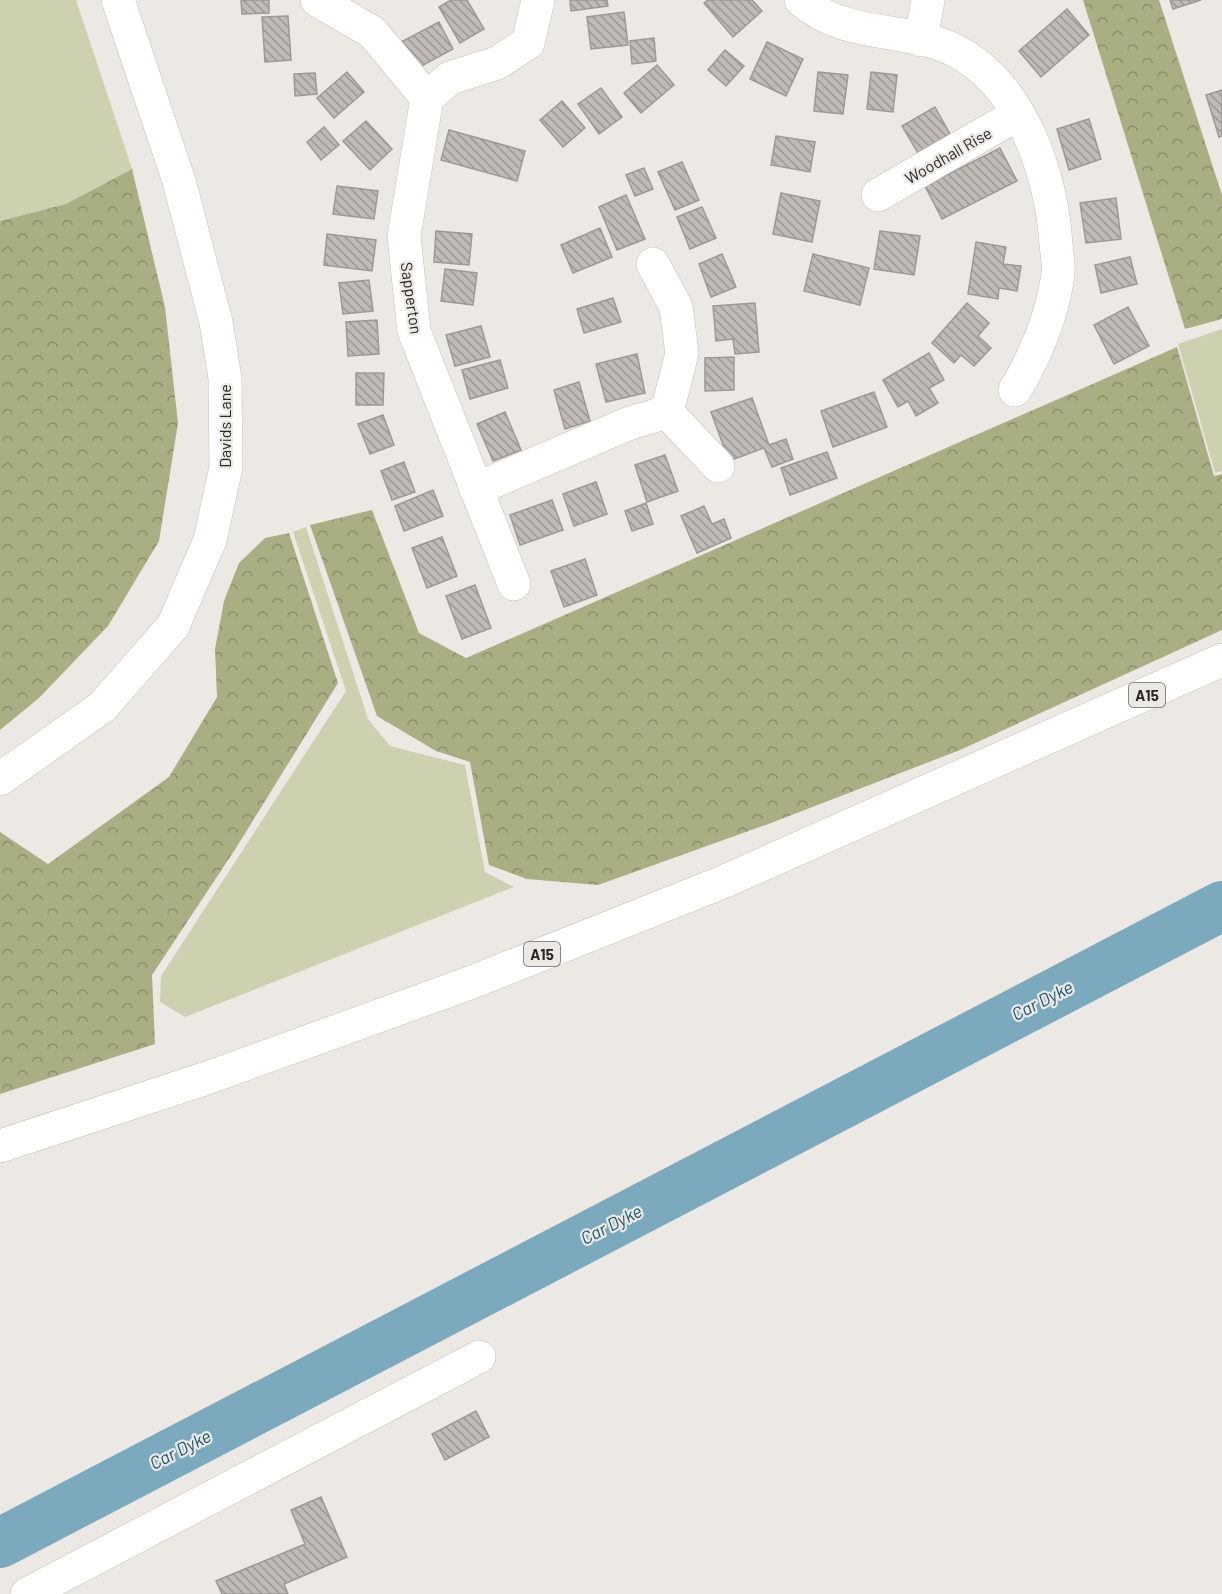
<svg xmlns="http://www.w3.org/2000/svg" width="1222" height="1594" font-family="Barlow,sans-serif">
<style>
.green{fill:#cdd1b0}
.forest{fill:url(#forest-crowns)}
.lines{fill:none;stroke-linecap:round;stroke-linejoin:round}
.river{stroke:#7baabf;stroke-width:50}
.building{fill:url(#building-back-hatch);stroke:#9d9995;stroke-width:1.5}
.minor-casing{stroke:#c3c1bc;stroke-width:34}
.highway-casing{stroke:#c3c1bc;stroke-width:34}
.minor{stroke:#fff;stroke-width:33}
.highway{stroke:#fff;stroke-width:33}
.labels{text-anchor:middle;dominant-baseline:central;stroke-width:4.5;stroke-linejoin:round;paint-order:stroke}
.shield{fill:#ece9e4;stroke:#63615e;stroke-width:1.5}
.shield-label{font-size:15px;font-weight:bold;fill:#282725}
.street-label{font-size:16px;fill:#282725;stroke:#ece9e4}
.water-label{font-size:18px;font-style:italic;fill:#19566c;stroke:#ece9e4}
</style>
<defs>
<pattern id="forest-crowns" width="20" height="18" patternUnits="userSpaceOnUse" patternTransform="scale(1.5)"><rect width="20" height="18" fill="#aaae83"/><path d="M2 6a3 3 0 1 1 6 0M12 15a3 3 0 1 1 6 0" fill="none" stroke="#8a8e6b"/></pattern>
<pattern id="building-back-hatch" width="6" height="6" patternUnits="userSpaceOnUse" patternTransform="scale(1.5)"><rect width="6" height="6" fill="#c0bbb7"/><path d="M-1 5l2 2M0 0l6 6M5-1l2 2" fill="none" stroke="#9c9895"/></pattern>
</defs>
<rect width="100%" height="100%" fill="#ece9e4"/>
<g class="green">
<path d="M0,0H76L132,169L66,204L0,221Z"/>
<path d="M1222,329V471L1215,473L1178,344Z"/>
<path d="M306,527L368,719L390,746L465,765L485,872L514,887L185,1017L160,1002L161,976L346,691L293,532Z"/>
</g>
<g class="forest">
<path d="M1083,0H1159L1222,195V319L1185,329Z"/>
<path d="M132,169L165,307L178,423L159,541L108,626L39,698L0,730V221L66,204Z"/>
<path d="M1177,347L1214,476L1222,474V630L960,750L771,823L598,885L527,879L489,865L470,762L436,751L377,716L310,525L372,510L419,633L466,658Z"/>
<path d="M289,533L338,683L236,848L152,975L155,1044L0,1094V832L48,864L169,777L217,697L215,649L224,601L239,563L265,538Z"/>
</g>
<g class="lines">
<path class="river" d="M0,1543L1222,906"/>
</g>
<g class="building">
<path d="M241,0H269V13L242,14Z"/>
<path d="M451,0H467L484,29L460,43L439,7Z"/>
<path d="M570,0H607L608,6L571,11Z"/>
<path d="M708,0H752L762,11L733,37L704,3Z"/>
<path d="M1170,0H1201L1173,9Z"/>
<path d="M1067,9L1089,35L1041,77L1019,51Z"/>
<path d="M624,12L628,45L591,49L587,17Z"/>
<path d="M288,16L291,60L265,62L262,17Z"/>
<path d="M439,22L453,49L416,69L401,42Z"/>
<path d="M654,38L656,61L632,64L630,41Z"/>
<path d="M767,42L803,59L786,96L750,79Z"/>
<path d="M725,50L744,66L726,86L708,70Z"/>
<path d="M657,65L674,85L641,113L624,93Z"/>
<path d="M347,72L364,92L334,118L317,98Z"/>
<path d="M818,72L848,75L843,114L814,111Z"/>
<path d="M871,72L897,75L893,112L867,109Z"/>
<path d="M315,73L317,94L295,96L294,74Z"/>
<path d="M601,88L622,117L599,134L578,104Z"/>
<path d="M1222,90V136L1219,137L1206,95Z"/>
<path d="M562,101L585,128L563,147L540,120Z"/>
<path d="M935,107L950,134L918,153L902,126Z"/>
<path d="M1089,119L1101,159L1069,170L1057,129Z"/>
<path d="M366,121L392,149L370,170L343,141Z"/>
<path d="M324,127L339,145L321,160L307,142Z"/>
<path d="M449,130L525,151L517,181L441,160Z"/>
<path d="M776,136L815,142L810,172L771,165Z"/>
<path d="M1000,148L1017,181L942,219L925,186Z"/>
<path d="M682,162L699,200L675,210L658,172Z"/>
<path d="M644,168L653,189L635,196L626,175Z"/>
<path d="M337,186L378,191L374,219L333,214Z"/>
<path d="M781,193L820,201L812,242L773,234Z"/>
<path d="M626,195L645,239L617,250L599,207Z"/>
<path d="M1116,198L1121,239L1086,243L1080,203Z"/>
<path d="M702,207L716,238L690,249L677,217Z"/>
<path d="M600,228L612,257L573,273L561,245Z"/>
<path d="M436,231L472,234L469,265L434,262Z"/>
<path d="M880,231L920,236L914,275L874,269Z"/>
<path d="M327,234L376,240L372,271L324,265Z"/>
<path d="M976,242L1006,247L1003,264L1021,266L1017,291L999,288L998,299L968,294Z"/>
<path d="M722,254L736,287L711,297L699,264Z"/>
<path d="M813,254L869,268L860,305L804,291Z"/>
<path d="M1130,257L1137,284L1101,293L1095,265Z"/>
<path d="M445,269L477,273L473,305L441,301Z"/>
<path d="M369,280L373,311L343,314L339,283Z"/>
<path d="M613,298L621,322L584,333L577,309Z"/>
<path d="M755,303L759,352L735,354L733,339L716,341L713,306Z"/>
<path d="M967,303L989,323L978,336L991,348L974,366L961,355L954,363L932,343Z"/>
<path d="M1128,307L1149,346L1114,364L1094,325Z"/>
<path d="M377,320L379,354L348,356L346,322Z"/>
<path d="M481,326L490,357L455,366L446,335Z"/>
<path d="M929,353L944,380L929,388L938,403L916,416L908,401L898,407L883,380Z"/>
<path d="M637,354L645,393L606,402L596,364Z"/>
<path d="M734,357V390L705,391V358Z"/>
<path d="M500,360L508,388L470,399L462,370Z"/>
<path d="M356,373H384L383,405H356Z"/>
<path d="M579,382L590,421L565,429L554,390Z"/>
<path d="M874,392L887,427L833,447L821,411Z"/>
<path d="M752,398L769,445L786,439L793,459L772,467L764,448L729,461L711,412Z"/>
<path d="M505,412L521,450L493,461L477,424Z"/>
<path d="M383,415L394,445L370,454L358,424Z"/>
<path d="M827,452L837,478L790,495L781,468Z"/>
<path d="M665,455L678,491L647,502L635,465Z"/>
<path d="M404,462L415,492L392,500L381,471Z"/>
<path d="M596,482L607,514L574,526L563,494Z"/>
<path d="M433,490L443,516L404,531L395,506Z"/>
<path d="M552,500L563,530L520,545L510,515Z"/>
<path d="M646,503L653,524L632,531L625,511Z"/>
<path d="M704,506L712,524L724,519L731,538L697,553L681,516Z"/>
<path d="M442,537L457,576L427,588L412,548Z"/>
<path d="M585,559L597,595L564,607L551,571Z"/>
<path d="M475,585L491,628L462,639L446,596Z"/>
<path d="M476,1411L489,1437L445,1460L432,1434Z"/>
<path d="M321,1497L347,1557L284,1584L288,1594H222L216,1581L305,1544L291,1510Z"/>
</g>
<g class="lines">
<defs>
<g id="minor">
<path d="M317,0L372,32L427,98"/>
<path d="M801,0C845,39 905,26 954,50C1022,84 1051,174 1056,244C1057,254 1059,265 1058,275C1052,316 1036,355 1015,390"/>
<path d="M921,40L928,0"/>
<path d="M878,195L1018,114"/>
<path d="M667,412L718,466"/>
<path d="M476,489L630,423L667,412L682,353L676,307L653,264"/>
<path d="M514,584L414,331L404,236L427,98L450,78L497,63L528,43L538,0"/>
<path d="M0,779L102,707L173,626L210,540L226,467L225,378L216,322L179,181L118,0"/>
<path d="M27,1594L479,1357"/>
</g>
<path id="highway" d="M0,1146L207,1078L467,984L723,882L1222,660"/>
</defs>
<use href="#minor" class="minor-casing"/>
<use href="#highway" class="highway-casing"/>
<use href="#minor" class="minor"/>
<use href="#highway" class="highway"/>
</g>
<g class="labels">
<g class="shield">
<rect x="1129" y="683" width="36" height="24" rx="4.5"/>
<rect x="524" y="942" width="36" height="24" rx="4.5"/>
</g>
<g class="shield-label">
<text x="1147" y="695">A15</text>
<text x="542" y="954">A15</text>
</g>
<g class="street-label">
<text transform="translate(948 155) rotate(-30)">Woodhall Rise</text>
<text transform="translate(412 298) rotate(82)">Sapperton</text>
<text transform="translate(224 426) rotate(-90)">Davids Lane</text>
</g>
<g class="water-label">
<text transform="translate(1042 1000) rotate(-27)">Car Dyke</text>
<text transform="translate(611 1224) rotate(-27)">Car Dyke</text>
<text transform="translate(180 1449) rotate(-27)">Car Dyke</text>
</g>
</g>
</svg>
